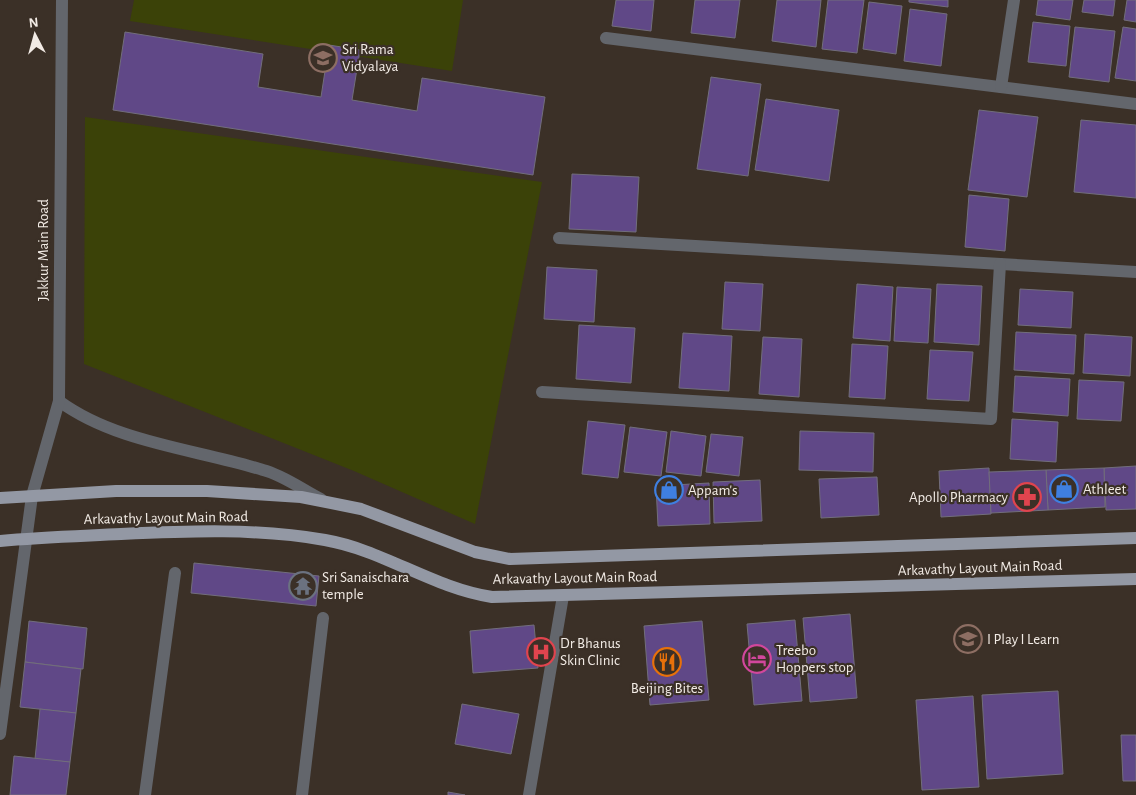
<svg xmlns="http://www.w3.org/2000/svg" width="1136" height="795" font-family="'Alegreya Sans',sans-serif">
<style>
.green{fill:#3b4208}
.building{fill:#604887;stroke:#726e7c}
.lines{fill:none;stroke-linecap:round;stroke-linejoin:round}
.minor{stroke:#63666c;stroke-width:12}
.major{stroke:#9398a4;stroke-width:12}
.labels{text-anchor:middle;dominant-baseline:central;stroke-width:4.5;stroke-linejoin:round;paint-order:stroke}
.poi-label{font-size:15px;fill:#f2ebe5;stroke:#3b3027;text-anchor:start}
.street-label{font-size:15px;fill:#f2ebe5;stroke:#3b3027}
</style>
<rect width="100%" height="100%" fill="#3b3027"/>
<g class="green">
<path d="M134,0H463L452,71L130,21Z"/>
<path d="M85,117L542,182L475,524L354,471L84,364Z"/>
</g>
<g class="building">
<path d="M616,0H654L651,31L612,26Z"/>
<path d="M695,0H740L735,38L691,33Z"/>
<path d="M777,0H821L816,47L772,41Z"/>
<path d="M828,0H864L857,53L822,49Z"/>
<path d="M909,0H948V7L909,2Z"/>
<path d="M1038,0H1073L1070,20L1036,15Z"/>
<path d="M1084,0H1115L1113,16L1082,12Z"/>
<path d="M1127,0H1136V22L1124,20Z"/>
<path d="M869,2L902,6L896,54L863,49Z"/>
<path d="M910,9L947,14L941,66L904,61Z"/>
<path d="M1033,22L1070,26L1066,66L1028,62Z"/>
<path d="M1075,27L1115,31L1109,82L1069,77Z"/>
<path d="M1123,27L1136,29V81L1115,78Z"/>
<path d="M125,32L263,54L258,87L321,97L329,45L360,50L352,100L417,111L422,78L545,97L533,175L113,110Z"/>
<path d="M711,77L761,84L748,176L697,169Z"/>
<path d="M766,99L839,110L829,181L755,170Z"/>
<path d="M979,110L1038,117L1027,197L968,190Z"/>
<path d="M1081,120L1136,125V198L1074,192Z"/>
<path d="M572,174L639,177L636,232L569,229Z"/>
<path d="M969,195L1009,199L1005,251L965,247Z"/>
<path d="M547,267L597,270L594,322L544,319Z"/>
<path d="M725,282L763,284L760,331L722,329Z"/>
<path d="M857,284L893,287L890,341L853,338Z"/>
<path d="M937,284L982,286L979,345L934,342Z"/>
<path d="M897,287L931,289L928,343L894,341Z"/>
<path d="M1020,289L1073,292L1071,328L1018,325Z"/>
<path d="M579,325L635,328L631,383L576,379Z"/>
<path d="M1016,332L1076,335L1074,374L1014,370Z"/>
<path d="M683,333L732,336L729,391L679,388Z"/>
<path d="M1085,334L1132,337L1130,376L1083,373Z"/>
<path d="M763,337L802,339L799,397L759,394Z"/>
<path d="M852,344L888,346L885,399L849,397Z"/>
<path d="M930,350L973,352L969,401L927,399Z"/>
<path d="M1015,376L1070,379L1068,416L1013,412Z"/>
<path d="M1079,380L1124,382L1121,421L1077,419Z"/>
<path d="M1012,419L1058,422L1056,462L1010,459Z"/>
<path d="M588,421L625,425L618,478L582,474Z"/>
<path d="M630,427L667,432L661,476L624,472Z"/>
<path d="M671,431L706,436L701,476L666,472Z"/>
<path d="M800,431L874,433L873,472L799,470Z"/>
<path d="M711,434L743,437L739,476L706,472Z"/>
<path d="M1136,466V509L1106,510L1104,468Z"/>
<path d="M989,468L991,514L941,517L939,471Z"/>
<path d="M1104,468L1105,507L1048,510L1046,470Z"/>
<path d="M1046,470L1048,510L991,513L989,472Z"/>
<path d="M877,477L879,515L821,518L819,479Z"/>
<path d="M760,480L762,521L714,523L713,482Z"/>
<path d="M709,483L710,524L658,526L656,486Z"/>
<path d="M194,563L319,576L316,606L191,593Z"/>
<path d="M850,614L857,698L810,702L803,618Z"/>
<path d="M795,620L802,701L754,705L747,624Z"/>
<path d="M29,621L87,628L83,669L25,662Z"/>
<path d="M702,621L709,700L650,705L644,626Z"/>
<path d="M534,625L538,668L473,673L470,631Z"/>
<path d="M25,662L81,669L76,713L20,707Z"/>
<path d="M1058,691L1063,774L987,779L982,695Z"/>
<path d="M973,696L979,787L922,790L916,700Z"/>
<path d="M462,704L519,714L511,754L455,744Z"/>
<path d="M40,709L76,713L70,762L35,759Z"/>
<path d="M1121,735H1136V781H1123Z"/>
<path d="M14,756L70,762L66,795H10Z"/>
<path d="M448,792L465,795H448Z"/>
</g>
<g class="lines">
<g class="minor">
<path d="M606,38L1136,104"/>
<path d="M1001,87L1014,0"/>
<path d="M559,238L1136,272"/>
<path d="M542,392L991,419L1000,264"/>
<path d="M59,401C116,443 196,449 263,470C283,475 303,490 321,499"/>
<path d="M0,734L32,496L59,401L62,0"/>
<path d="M145,795L175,573"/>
<path d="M302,795L323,618"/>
<path d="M529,795L563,596"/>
</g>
<g class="major">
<path d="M0,498L116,491H207L301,497L361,509L475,552L510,559L1136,538"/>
<path d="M0,541C40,537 81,536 121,534C188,531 258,528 325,540C383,550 433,588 492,597L1136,579"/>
</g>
</g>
<defs>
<symbol id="school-ring" viewBox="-11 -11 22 22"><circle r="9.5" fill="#3b3027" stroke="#8d6e63" stroke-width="1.5"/><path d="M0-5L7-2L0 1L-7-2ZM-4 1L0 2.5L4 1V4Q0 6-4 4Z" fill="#8d6e63"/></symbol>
<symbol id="shop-ring" viewBox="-11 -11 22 22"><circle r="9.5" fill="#3b3027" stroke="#3f7fe0" stroke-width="1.5"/><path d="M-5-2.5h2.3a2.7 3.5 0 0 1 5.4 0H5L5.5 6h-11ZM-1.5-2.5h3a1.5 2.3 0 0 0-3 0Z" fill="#3f7fe0"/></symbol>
<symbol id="pharmacy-ring" viewBox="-11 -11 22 22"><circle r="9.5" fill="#3b3027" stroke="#e0444e" stroke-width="1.5"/><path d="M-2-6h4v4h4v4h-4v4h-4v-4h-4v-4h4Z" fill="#e0444e"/></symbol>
<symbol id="temple-ring" viewBox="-11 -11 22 22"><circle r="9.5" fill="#3b3027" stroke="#6b7280" stroke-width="1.5"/><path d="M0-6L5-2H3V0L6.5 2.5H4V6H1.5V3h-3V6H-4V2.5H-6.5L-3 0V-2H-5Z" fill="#6b7280"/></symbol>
<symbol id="hospital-ring" viewBox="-11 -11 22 22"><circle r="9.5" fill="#3b3027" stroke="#e0444e" stroke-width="1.5"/><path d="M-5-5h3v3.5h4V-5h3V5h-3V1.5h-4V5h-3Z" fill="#e0444e"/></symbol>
<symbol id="hotel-ring" viewBox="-11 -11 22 22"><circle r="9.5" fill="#3b3027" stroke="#d1479c" stroke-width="1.5"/><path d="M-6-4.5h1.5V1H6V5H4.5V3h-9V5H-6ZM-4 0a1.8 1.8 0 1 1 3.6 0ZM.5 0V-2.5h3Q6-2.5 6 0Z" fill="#d1479c"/></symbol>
<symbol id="restaurant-ring" viewBox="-11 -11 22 22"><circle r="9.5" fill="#3b3027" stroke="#e8710a" stroke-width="1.5"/><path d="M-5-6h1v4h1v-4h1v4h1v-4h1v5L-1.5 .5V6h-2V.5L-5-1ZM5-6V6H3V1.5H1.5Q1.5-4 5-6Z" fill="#e8710a"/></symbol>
</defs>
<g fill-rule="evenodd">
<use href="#school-ring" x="307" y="42" width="32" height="32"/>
<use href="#shop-ring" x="1048" y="473" width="32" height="32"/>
<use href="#shop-ring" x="653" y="474" width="32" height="32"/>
<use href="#pharmacy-ring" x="1011" y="481" width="32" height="32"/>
<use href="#temple-ring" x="287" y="570" width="32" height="32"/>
<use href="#school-ring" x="952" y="623" width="32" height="32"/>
<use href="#hospital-ring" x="525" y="636" width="32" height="32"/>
<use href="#hotel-ring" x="741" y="643" width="32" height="32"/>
<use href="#restaurant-ring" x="651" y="646" width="32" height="32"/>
</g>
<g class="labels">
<g class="poi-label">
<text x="342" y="49">Sri Rama<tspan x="342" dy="17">Vidyalaya</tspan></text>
<text x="1083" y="489">Athleet</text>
<text x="688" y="490">Appam's</text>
<text x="1008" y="497" text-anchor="end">Apollo Pharmacy</text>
<text x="322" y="577">Sri Sanaischara<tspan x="322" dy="17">temple</tspan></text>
<text x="987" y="639">I Play I Learn</text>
<text x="560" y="643">Dr Bhanus<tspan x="560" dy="17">Skin Clinic</tspan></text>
<text x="776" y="650">Treebo<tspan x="776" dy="17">Hoppers stop</tspan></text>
<text x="667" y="688" text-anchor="middle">Beijing Bites</text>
</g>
<g class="street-label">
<text transform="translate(43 250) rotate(-90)">Jakkur Main Road</text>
<text transform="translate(166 518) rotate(-1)">Arkavathy Layout Main Road</text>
<text transform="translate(980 568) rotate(-2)">Arkavathy Layout Main Road</text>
<text transform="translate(575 578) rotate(-1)">Arkavathy Layout Main Road</text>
</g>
</g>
<g transform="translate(35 35) rotate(354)" stroke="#3b3027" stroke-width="4" paint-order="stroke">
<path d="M0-4L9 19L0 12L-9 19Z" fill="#f2ebe5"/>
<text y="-8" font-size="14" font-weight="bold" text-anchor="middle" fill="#f2ebe5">N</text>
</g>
</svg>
